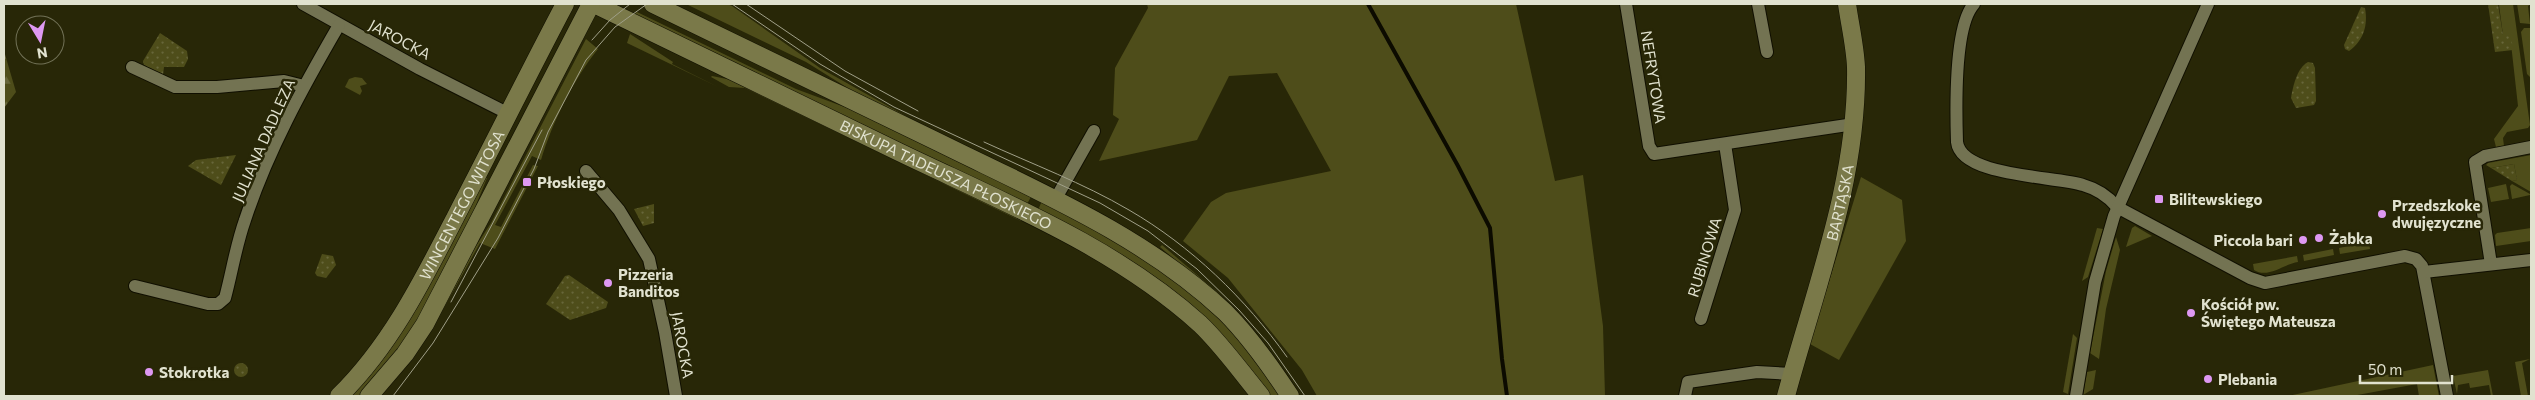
<svg xmlns="http://www.w3.org/2000/svg" width="2535" height="400" font-family="Commissioner,sans-serif">
<style>
.grass{fill:#4e4d1a}
.forest{fill:url(#forest-firs)}
.park{fill:url(#park-dots)}
.lines{fill:none;stroke-linecap:round;stroke-linejoin:round}
.stream{stroke:#0c0b00;stroke-width:4}
.street-casing{stroke:#100f00;stroke-width:14}
.secondary-casing{stroke:#100f00;stroke-width:19}
.street{stroke:#737352;stroke-width:12}
.secondary{stroke:#7a7949;stroke-width:18}
.tram{stroke:#a0a089;stroke-width:1}
.poi-dot{fill:#de98f2;stroke:#282707;stroke-width:2}
.labels{text-anchor:middle;dominant-baseline:central;stroke-width:5;stroke-linejoin:round;paint-order:stroke}
.street-label{font-size:15px;fill:#e1e2cf;stroke:#282707}
.poi-label{font-size:15px;font-weight:bold;fill:#e1e2cf;stroke:#282707;text-anchor:start}
</style>
<defs>
<pattern id="forest-firs" width="22" height="20" patternUnits="userSpaceOnUse" patternTransform="scale(1.25)"><rect width="22" height="20" fill="#4e4d1a"/><path d="M5 1l3.5 6h-7zM16 11l3.5 6h-7z" fill="#67663a"/></pattern>
<pattern id="park-dots" width="8" height="8" patternUnits="userSpaceOnUse" patternTransform="scale(1.25)"><rect width="8" height="8" fill="#4e4d1a"/><path d="M2 2h.1M6 6h.1" fill="none" stroke="#67663a" stroke-width="1.8" stroke-linecap="round"/></pattern>
</defs>
<rect width="100%" height="100%" fill="#282707"/>
<g class="grass">
<path d="M686,4H727L732,6L820,68L929,129L864,98L806,62Z"/>
<path d="M1147,4H1516L1555,181L1583,175L1603,326L1605,396H1317L1302,370L1228,278L1183,241L1211,202L1226,193L1331,171L1277,73L1229,76L1197,140L1099,161L1119,119L1113,115L1115,68L1148,8Z"/>
<path d="M2513,4L2530,125L2528,128L2507,132L2503,138L2504,146L2496,147L2494,139L2518,106L2510,35H2503L2499,5Z"/>
<path d="M2517,4H2531L2528,6L2530,24L2520,23Z"/>
<path d="M637,12L796,89L850,109L1032,195L1027,204L634,14Z"/>
<path d="M2524,28H2531V31L2530,77L2527,74L2521,32Z"/>
<path d="M630,34L673,62L672,64L718,87L627,43Z"/>
<path d="M586,39L598,49C573,80 553,121 541,160L532,156L495,225L501,227L533,165L538,166L495,249L480,243L441,313L476,246L491,223Z"/>
<path d="M712,76L732,80L1022,220L1021,221L745,88L729,87L711,77Z"/>
<path d="M355,77L362,78L367,84L360,86L362,91L360,95L345,87L349,79Z"/>
<path d="M2531,155V192L2512,181L2517,180L2514,164L2491,168L2486,165L2488,163Z"/>
<path d="M485,177L487,178L467,227L416,326L361,396H350Z"/>
<path d="M1861,177L1902,200L1906,241L1839,360L1810,344Z"/>
<path d="M2506,184L2509,199L2491,202L2488,188Z"/>
<path d="M2512,184L2530,194V195L2512,199L2510,186Z"/>
<path d="M1042,201C1105,235 1168,269 1220,319C1243,342 1262,369 1282,396H1270L1252,371L1038,210Z"/>
<path d="M2135,226L2152,236L2126,247L2132,228Z"/>
<path d="M2097,228L2103,229L2088,277L2082,281Z"/>
<path d="M2531,228V241L2496,246L2495,235L2497,233Z"/>
<path d="M2116,237L2120,250L2106,309L2099,359L2090,353L2106,271Z"/>
<path d="M2369,242L2370,249L2340,254L2339,248Z"/>
<path d="M1162,245L1217,292L1234,309L1160,247Z"/>
<path d="M2333,249L2334,255L2304,261L2303,255Z"/>
<path d="M2297,256L2298,262C2284,264 2268,279 2254,270L2253,264Z"/>
<path d="M2073,334L2077,338L2068,394L2063,392Z"/>
<path d="M2530,359L2522,363L2528,396H2521L2515,362Z"/>
<path d="M2433,365L2439,396H2419L2417,384L2352,396H2288Z"/>
<path d="M2096,370L2093,389L2083,395L2087,372Z"/>
<path d="M2488,370L2493,396H2491L2489,385L2470,388L2469,383L2458,385L2457,394L2453,376Z"/>
</g>
<path class="forest" d="M4,51L16,92L4,108Z"/>
<g class="park">
<path d="M2488,4H2498L2503,35H2511L2513,50L2495,52Z"/>
<path d="M2361,7L2365,8C2368,25 2364,40 2349,51L2345,49L2344,45Z"/>
<path d="M160,33L187,51L188,59L184,67H164L163,75L144,65L143,61Z"/>
<path d="M2308,62L2313,63L2315,68L2316,101L2314,105L2296,108L2291,98C2293,86 2297,68 2308,62Z"/>
<path d="M236,155L221,185L188,166L196,160Z"/>
<path d="M2514,164L2517,180L2512,181L2491,168Z"/>
<path d="M654,204V223L643,226L634,209Z"/>
<path d="M322,254L333,256L336,265L326,278L317,276L315,273Z"/>
<path d="M569,275L608,302L606,308L570,320L546,304L565,276Z"/>
<circle cx="241" cy="370" r="7"/>
</g>
<g class="lines">
<path class="stream" d="M1368,4L1458,166L1490,228L1502,359L1507,396"/>
<defs>
<g id="street">
<path d="M303,4L420,69L509,114"/>
<path d="M1626,4L1649,146L1654,154L1854,124"/>
<path d="M1758,4L1767,52"/>
<path d="M1974,4C1954,26 1956,111 1957,142C1961,177 2056,176 2083,185C2097,189 2108,196 2117,207L2250,278L2265,283L2405,256L2416,259L2422,266L2447,396"/>
<path d="M132,67L175,87H217L284,81L304,86"/>
<path d="M586,171L619,210L649,259L665,332L676,396"/>
<path d="M1055,200L1094,131"/>
<path d="M2491,264L2475,162L2485,156L2531,147"/>
<path d="M2424,272L2531,260"/>
<path d="M135,286L208,304H218L225,298C232,272 236,245 245,220C267,152 303,87 339,25"/>
<path d="M1701,319L1735,210L1725,144"/>
<path d="M1685,396L1688,382L1757,372L1792,374"/>
<path d="M2076,396L2095,282L2114,216L2208,4"/>
</g>
<g id="secondary">
<path id="s1" d="M594,4C696,54 799,103 901,153C1003,202 1115,247 1200,324C1223,346 1241,372 1261,396"/>
<path d="M653,4C748,50 843,96 938,142C1037,191 1143,235 1225,312C1250,337 1271,367 1290,396"/>
<path id="s2" d="M339,396C391,345 423,280 456,216C493,145 528,74 565,4"/>
<path d="M369,396L405,354L425,324L591,4"/>
<path id="s3" d="M1786,396C1815,289 1858,180 1856,67C1855,46 1850,25 1847,4"/>
</g>
</defs>
<use href="#street" class="street-casing"/>
<use href="#secondary" class="secondary-casing"/>
<use href="#street" class="street"/>
<use href="#secondary" class="secondary"/>
<g class="tram">
<path d="M732,4L820,64L894,107L1100,203L1148,231L1197,269L1239,310L1268,343L1305,396"/>
<path d="M746,4L845,71L918,111"/>
<path d="M592,40L610,20L630,4"/>
<path d="M984,142C1032,164 1083,183 1129,210C1191,246 1245,298 1287,357"/>
<path d="M451,302L542,130"/>
<path d="M393,396L433,343L498,238L534,169L548,132L586,60L615,27L647,4"/>
</g>
</g>
<g class="poi-dot">
<rect x="522" y="177" width="10" height="10" rx="2.5"/>
<rect x="2154" y="194" width="10" height="10" rx="2.5"/>
<circle cx="2382" cy="214" r="5"/>
<circle cx="2319" cy="238" r="5"/>
<circle cx="2303" cy="240" r="5"/>
<circle cx="608" cy="283" r="5"/>
<circle cx="2191" cy="313" r="5"/>
<circle cx="149" cy="372" r="5"/>
<circle cx="2208" cy="379" r="5"/>
</g>
<g class="labels">
<g class="street-label">
<text transform="translate(400 39) rotate(28)">JAROCKA</text>
<text transform="translate(1654 77) rotate(81)">NEFRYTOWA</text>
<text transform="translate(263 140) rotate(-66)">JULIANA DADLEZA</text>
<text stroke="none"><textPath href="#s1" startOffset="391">BISKUPA TADEUSZA PŁOSKIEGO</textPath></text>
<text stroke="none"><textPath href="#s3" startOffset="201">BARTĄSKA</textPath></text>
<text stroke="none"><textPath href="#s2" startOffset="228">WINCENTEGO WITOSA</textPath></text>
<text transform="translate(1704 257) rotate(-73)">RUBINOWA</text>
<text transform="translate(683 345) rotate(80)">JAROCKA</text>
</g>
<g class="poi-label">
<text x="537" y="182">Płoskiego</text>
<text x="2169" y="199">Bilitewskiego</text>
<text x="2392" y="205">Przedszkoke<tspan x="2392" dy="17">dwujęzyczne</tspan></text>
<text x="2329" y="238">Żabka</text>
<text x="2293" y="240" text-anchor="end">Piccola bari</text>
<text x="618" y="274">Pizzeria<tspan x="618" dy="17">Banditos</tspan></text>
<text x="2201" y="304">Kościół pw.<tspan x="2201" dy="17">Świętego Mateusza</tspan></text>
<text x="159" y="372">Stokrotka</text>
<text x="2218" y="379">Plebania</text>
</g>
</g>
<rect width="2535" height="400" fill="none" stroke="#e1e2cf" stroke-width="10"/>
<g transform="translate(40 40) rotate(170)"><circle r="24" fill="#282707" stroke="#727257"/>
<path d="M0-4L9 19L0 12L-9 19Z" fill="#de98f2"/>
<text y="-8" font-size="14" font-weight="bold" text-anchor="middle" fill="#e1e2cf">N</text>
</g>
<path d="M2360 375v8h92v-8" fill="none" stroke="#e1e2cf" stroke-width="2.5"/>
<text x="2368" y="375" font-size="15" fill="#e1e2cf" stroke="#282707" stroke-width="4" paint-order="stroke">50 m</text>
</svg>
